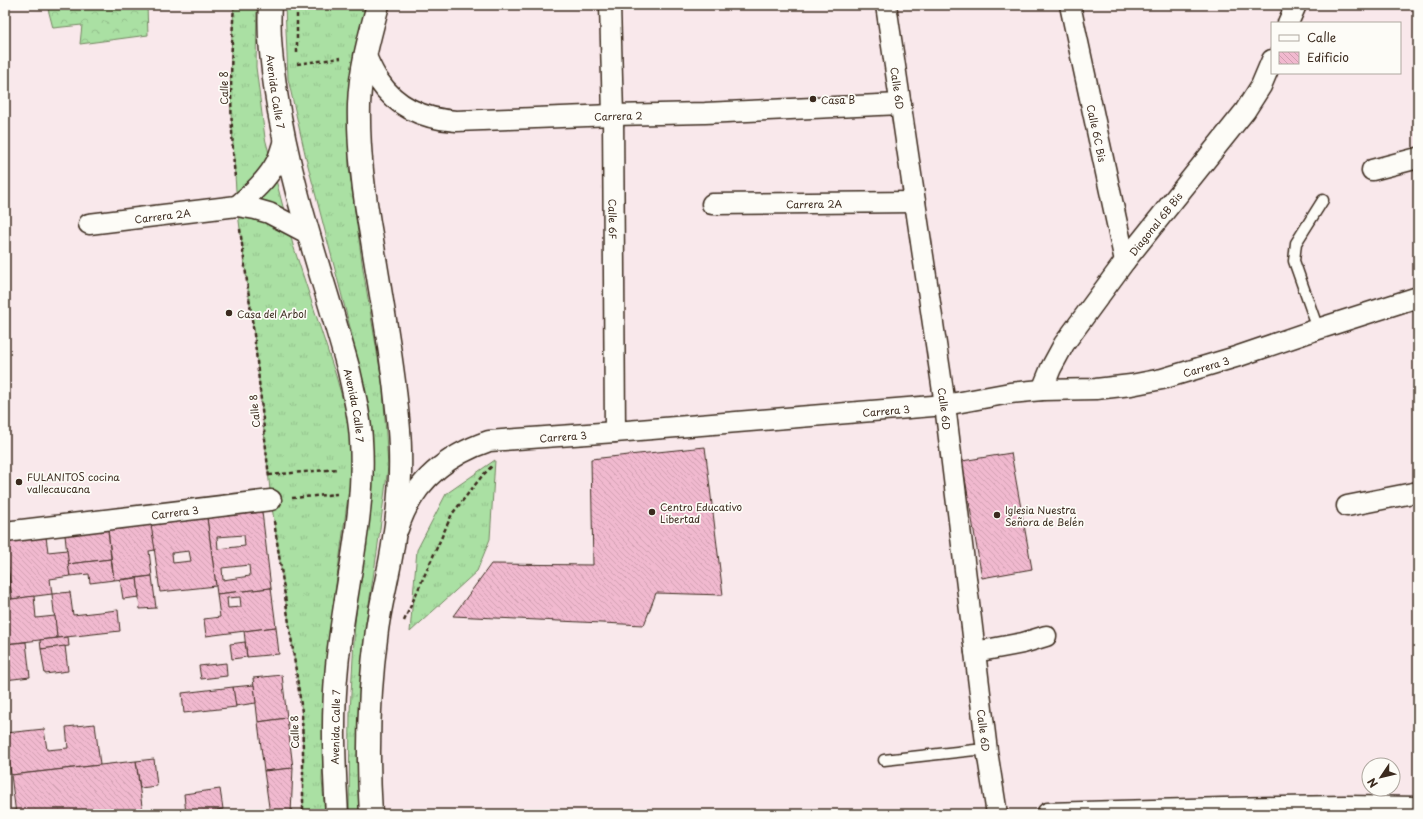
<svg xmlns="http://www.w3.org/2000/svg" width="1423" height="819" font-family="'Playpen Sans',sans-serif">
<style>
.grass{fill:url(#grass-tufts);stroke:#728560}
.forest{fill:url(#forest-crowns);stroke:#728560}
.building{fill:url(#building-back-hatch);stroke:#3b2a1e;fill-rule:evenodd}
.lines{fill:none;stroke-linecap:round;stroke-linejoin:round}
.service-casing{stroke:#3b2a1e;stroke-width:13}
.minor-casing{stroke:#3b2a1e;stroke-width:23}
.tertiary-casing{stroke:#3b2a1e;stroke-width:25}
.path{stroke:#3b2a1e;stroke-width:2.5;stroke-dasharray:4 3;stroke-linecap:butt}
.service{stroke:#fdfcf7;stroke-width:10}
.minor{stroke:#fdfcf7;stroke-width:20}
.tertiary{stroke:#fdfcf7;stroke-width:22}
.poi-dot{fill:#3b2a1e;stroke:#fdfcf7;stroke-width:1.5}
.labels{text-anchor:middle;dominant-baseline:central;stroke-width:3.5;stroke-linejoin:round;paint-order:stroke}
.street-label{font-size:10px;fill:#3b2a1e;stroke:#fdfcf7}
.poi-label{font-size:10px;fill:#3b2a1e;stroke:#fdfcf7;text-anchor:start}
</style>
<defs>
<pattern id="grass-tufts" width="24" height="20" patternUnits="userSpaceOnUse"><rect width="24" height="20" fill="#aae0a3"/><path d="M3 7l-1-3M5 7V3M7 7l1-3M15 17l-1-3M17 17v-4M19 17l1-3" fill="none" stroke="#93c08c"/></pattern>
<pattern id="forest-crowns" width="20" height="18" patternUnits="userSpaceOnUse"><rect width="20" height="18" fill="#aae0a3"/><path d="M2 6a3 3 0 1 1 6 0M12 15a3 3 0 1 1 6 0" fill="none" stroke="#93c08c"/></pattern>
<pattern id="building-back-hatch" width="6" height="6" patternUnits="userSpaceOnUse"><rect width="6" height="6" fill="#f1b9cf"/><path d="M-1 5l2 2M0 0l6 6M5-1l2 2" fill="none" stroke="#d09fb1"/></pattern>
</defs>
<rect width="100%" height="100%" fill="#f9e8eb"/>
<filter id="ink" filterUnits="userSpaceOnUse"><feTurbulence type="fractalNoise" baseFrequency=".025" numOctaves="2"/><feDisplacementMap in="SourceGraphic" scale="8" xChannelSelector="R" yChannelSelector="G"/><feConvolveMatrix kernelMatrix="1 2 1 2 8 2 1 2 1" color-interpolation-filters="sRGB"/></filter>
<g filter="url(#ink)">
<g class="grass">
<path d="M234,5H257L256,67L265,138L293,245L336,376L348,418L352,460L350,482L334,599L325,687L322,780L325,814H303V751L302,712L271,500L255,342L237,206L230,98L231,53Z"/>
<path d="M285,5H368L350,86L349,168L363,269L383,387L388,467L377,552L366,623L359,734V814H349L350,712L355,622L364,543V411L351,331L306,158L288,79Z"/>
<path d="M495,460L490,539L477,571L410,632L417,550L446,494Z"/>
</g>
<path class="forest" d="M47,5H147L148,35L80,44L82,25L53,28Z"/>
<g class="building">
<path d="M705,447L723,595L656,593L644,625L453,616L491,564L593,565L591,459Z"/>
<path d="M1011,453L1032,569L982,578L962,461Z"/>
<path d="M262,512L271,588L217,594L207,518ZM244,535L245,546L218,549L217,537ZM249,565L250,576L223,580L222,568Z"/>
<path d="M207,518L216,586L160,592L151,525ZM189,551L191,561L173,563L172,553Z"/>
<path d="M151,525L155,550L149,551L152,576L114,580L108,530Z"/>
<path d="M108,530L111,559L68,564L65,535Z"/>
<path d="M46,537L48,552L67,550L70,576L50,579L52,594L12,599L5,542Z"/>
<path d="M5,550L12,599L5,600Z"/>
<path d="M111,559L114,580L90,583L89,574L70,576L68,564Z"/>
<path d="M152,576L156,608L140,609L137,578Z"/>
<path d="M137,578L139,597L123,599L120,580Z"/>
<path d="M271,588L276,627L206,636L204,619L220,617L217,594ZM240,597L241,607L228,608L227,598Z"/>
<path d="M70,592L73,615L118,610L120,631L57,638L52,594Z"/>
<path d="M34,596L36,618L55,616L57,638L5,644V600Z"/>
<path d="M276,627L279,654L247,657L244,631Z"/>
<path d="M68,637L69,646L41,649L40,640Z"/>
<path d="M26,642L30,677L5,680V644Z"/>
<path d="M245,642L247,657L232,659L230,644Z"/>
<path d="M65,646L68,671L45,674L41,649Z"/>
<path d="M226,663L227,676L201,679L199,666Z"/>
<path d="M282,675L287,718L258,722L253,678Z"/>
<path d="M254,685L256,703L235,706L233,687Z"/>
<path d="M233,687L236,707L184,713L182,693Z"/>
<path d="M287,718L293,768L264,771L258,722Z"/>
<path d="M95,724L100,765L11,775L6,733L44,729L47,750L68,748L66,727Z"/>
<path d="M154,759L157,786L140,788L136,761Z"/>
<path d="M136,761L143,814H16L11,775Z"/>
<path d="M293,768L291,814H270L264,771Z"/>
<path d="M220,789L223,809L217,810V814H186L184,794Z"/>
<path d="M15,810L16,814H5V811Z"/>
</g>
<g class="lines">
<defs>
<g id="service">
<path d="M1318,329L1294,261L1296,243L1323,200"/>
<path d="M884,760L975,750L987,751"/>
</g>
<g id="minor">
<path id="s1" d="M610,5L613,115L615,432"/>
<path id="s2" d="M886,5L945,405L987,751L997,814"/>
<path id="s3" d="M1070,5L1125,261"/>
<path d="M1288,23L1296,5"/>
<path id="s4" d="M365,54C369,63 373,73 379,81C397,108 425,119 456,121L613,115L705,113L901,104"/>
<path d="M1372,170L1418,158"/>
<path id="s5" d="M712,204L915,202"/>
<path d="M237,206C252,193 268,179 277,161C280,154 282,147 284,140"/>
<path id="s6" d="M89,224L237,206L255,209L269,213L309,234"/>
<path id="s7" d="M1042,390L1051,368L1064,344L1125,261L1245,111L1261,86L1272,60"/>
<path d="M1347,506L1418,492"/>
<path id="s8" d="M398,529C412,484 445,456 489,441L615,432L945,405L1010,393L1042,390L1096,389L1131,385L1162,379L1239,356L1318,329L1418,297"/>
<path id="s9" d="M5,532L271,500"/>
<path d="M975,652L1023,643L1046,636"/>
</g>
<g id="tertiary">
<path id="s10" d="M270,5C268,34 272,64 276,93C290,188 324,279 349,371C354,394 360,416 361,440C366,516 344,590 337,666C332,715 334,764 337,814"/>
<path d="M371,814C367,753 369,690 377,630C381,601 389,573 393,545C398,514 401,482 400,451C400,431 397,410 395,390C389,340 380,290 372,240C364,196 358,150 359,105C360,71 369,38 378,5"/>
<path d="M1048,814L1223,809L1344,807L1418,808"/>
</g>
</defs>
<use href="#service" class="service-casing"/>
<use href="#minor" class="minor-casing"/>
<use href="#tertiary" class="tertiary-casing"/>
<g class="path">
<path d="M234,5C230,63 230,120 235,178"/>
<path d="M297,53V5"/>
<path d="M297,64L341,58"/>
<path d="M240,229L255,342L269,478"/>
<path d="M269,475L338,469"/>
<path d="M292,498L337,494"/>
<path d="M274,521L302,712L303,751V814"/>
<path d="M404,621L452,514L482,476L493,465"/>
</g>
<use href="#service" class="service"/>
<use href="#minor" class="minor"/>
<use href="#tertiary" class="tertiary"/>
</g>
</g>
<g class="poi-dot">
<circle cx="813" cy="99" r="4"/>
<circle cx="229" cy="313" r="4"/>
<circle cx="19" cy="482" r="4"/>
<circle cx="652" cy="512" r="4"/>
<circle cx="997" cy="515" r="4"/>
</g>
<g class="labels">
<g class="street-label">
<text transform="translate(223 88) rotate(-90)">Calle 8</text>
<text stroke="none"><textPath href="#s2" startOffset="84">Calle 6D</textPath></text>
<text stroke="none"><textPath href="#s10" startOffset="87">Avenida Calle 7</textPath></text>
<text stroke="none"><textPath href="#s4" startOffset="283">Carrera 2</textPath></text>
<text stroke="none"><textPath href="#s3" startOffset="131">Calle 6C Bis</textPath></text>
<text stroke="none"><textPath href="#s5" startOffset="102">Carrera 2A</textPath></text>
<text stroke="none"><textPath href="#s6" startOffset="74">Carrera 2A</textPath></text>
<text stroke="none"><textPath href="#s1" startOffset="214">Calle 6F</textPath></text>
<text stroke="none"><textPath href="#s7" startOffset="202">Diagonal 6B Bis</textPath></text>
<text stroke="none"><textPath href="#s8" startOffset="854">Carrera 3</textPath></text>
<text stroke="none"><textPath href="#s10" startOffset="411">Avenida Calle 7</textPath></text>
<text stroke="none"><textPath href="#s8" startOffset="530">Carrera 3</textPath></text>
<text stroke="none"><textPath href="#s2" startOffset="408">Calle 6D</textPath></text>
<text transform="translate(254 411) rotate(-96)">Calle 8</text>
<text stroke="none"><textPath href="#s8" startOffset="206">Carrera 3</textPath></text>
<text stroke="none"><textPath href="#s9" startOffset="171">Carrera 3</textPath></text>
<text transform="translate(335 727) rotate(-89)">Avenida Calle 7</text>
<text stroke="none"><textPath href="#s2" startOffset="732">Calle 6D</textPath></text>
<text transform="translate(294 732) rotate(-92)">Calle 8</text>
</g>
<g class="poi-label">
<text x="821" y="99">Casa B</text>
<text x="237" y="313">Casa del Arbol</text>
<text x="27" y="476">FULANITOS cocina<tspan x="27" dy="12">vallecaucana</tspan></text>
<text x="660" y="506">Centro Educativo<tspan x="660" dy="12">Libertad</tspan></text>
<text x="1005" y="509">Iglesia Nuestra<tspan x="1005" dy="12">Señora de Belén</tspan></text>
</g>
</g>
<rect width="1423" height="819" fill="none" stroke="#fdfcf7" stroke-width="20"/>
<rect x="10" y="10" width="1403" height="799" fill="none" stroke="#3b2a1e" stroke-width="1.5" filter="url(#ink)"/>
<rect x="1271" y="22" width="130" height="52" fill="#fdfcf7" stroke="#afa8a0"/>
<rect x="1279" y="35" width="20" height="6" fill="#fdfcf7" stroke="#afa8a0"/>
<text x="1307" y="42" font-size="12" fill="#3b2a1e">Calle</text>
<rect x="1279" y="52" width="20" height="12" fill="url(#building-back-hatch)" stroke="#afa8a0"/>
<text x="1307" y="62" font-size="12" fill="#3b2a1e">Edificio</text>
<g transform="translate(1381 777) rotate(235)"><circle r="19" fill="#fdfcf7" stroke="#afa8a0"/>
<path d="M0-3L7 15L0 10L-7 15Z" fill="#3b2a1e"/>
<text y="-6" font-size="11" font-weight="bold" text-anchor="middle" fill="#3b2a1e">N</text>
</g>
</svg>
